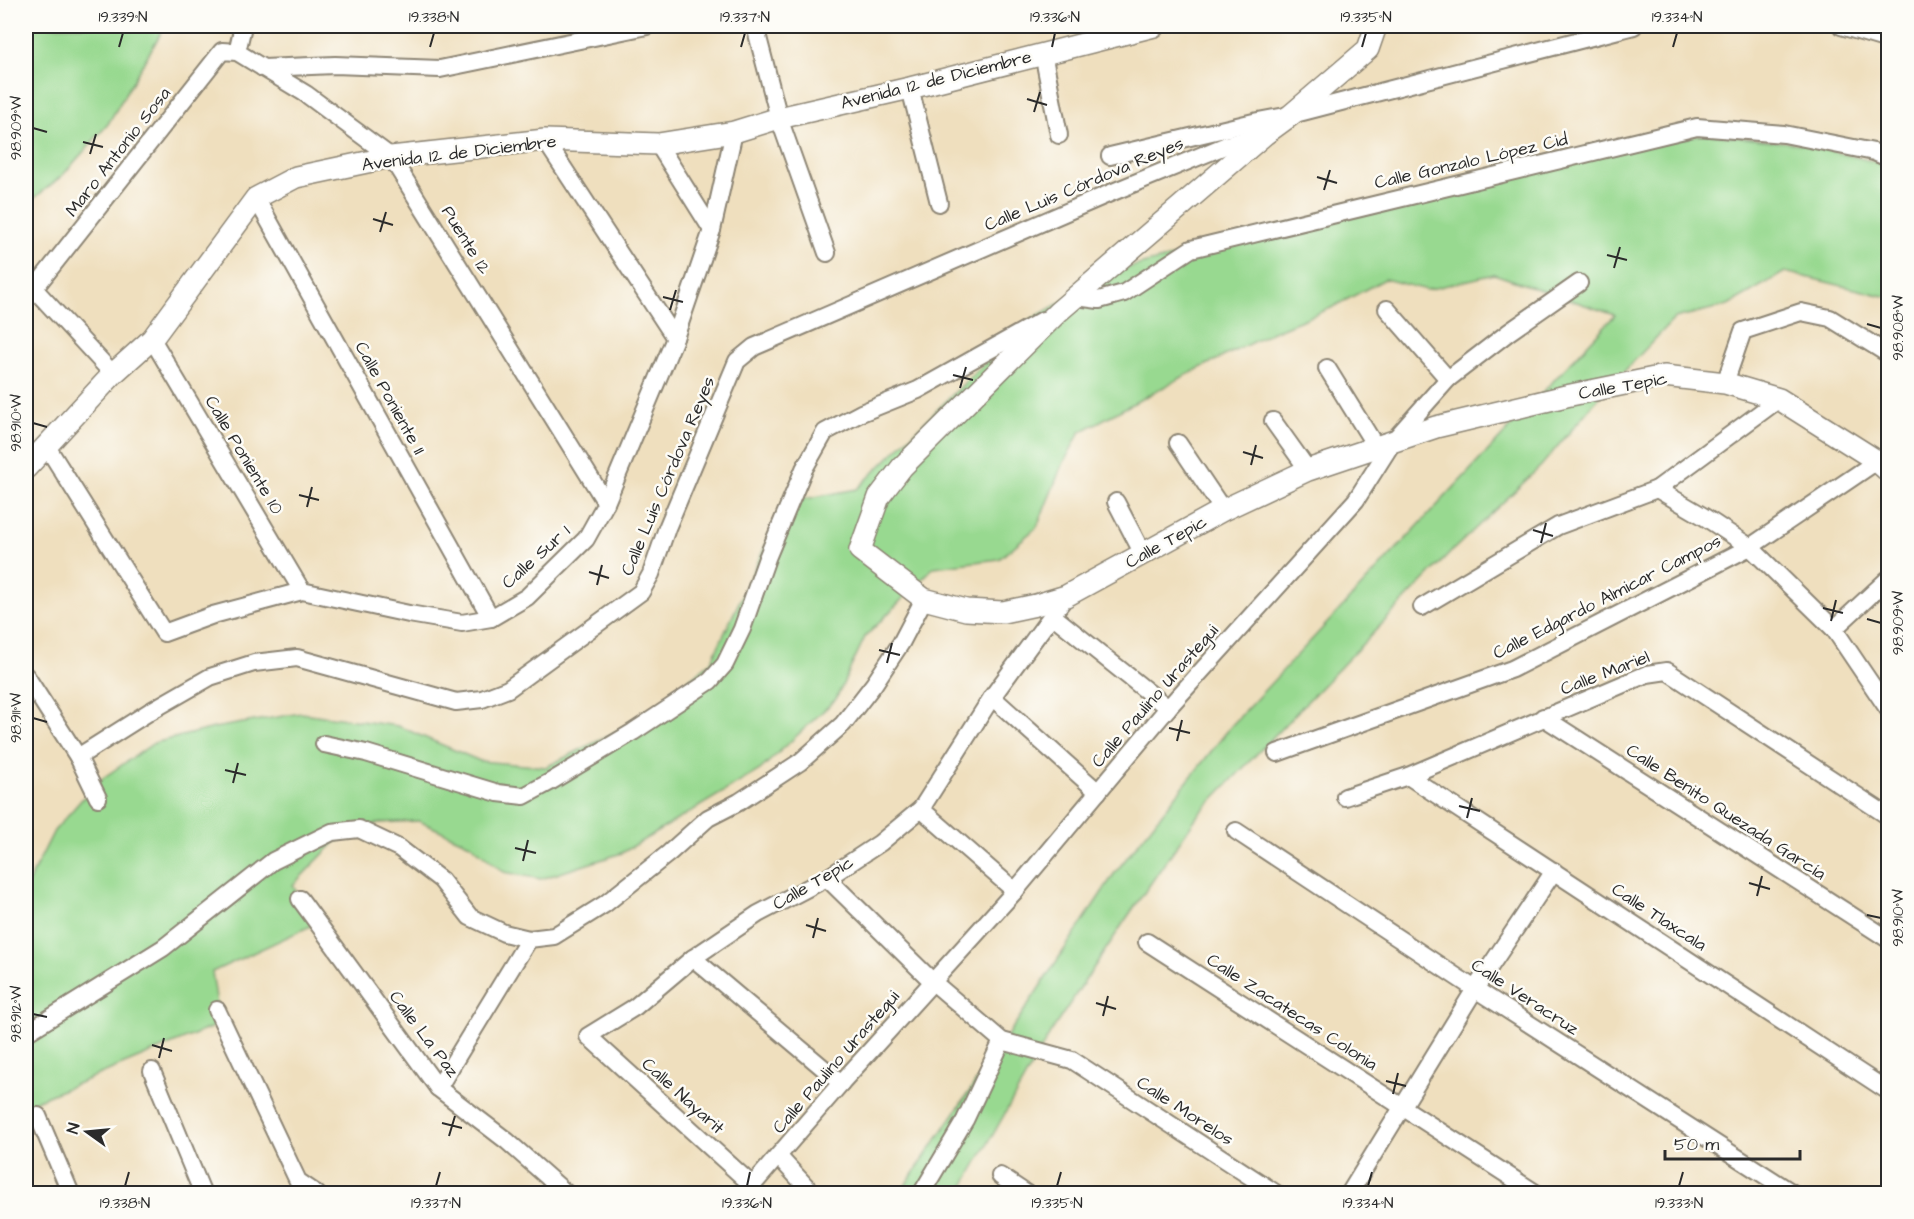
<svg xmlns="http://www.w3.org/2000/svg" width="1914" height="1219" font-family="'Architects Daughter',sans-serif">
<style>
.green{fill:#98d990;stroke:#62825e;stroke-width:1.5}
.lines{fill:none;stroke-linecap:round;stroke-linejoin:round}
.minor-casing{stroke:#8d8574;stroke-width:20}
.tertiary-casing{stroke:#8d8574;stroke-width:24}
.minor{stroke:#fff;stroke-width:16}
.tertiary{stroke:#fff;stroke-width:21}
.ticks{fill:none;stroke:#2b2b2b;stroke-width:2}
.labels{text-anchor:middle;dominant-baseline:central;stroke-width:5;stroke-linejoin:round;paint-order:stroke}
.street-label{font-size:18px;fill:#2b2b2b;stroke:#fdfcf7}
.neatline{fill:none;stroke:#2b2b2b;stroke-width:2}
.ticks-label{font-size:15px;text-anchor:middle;fill:#2b2b2b}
</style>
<rect width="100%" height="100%" fill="#fdfcf7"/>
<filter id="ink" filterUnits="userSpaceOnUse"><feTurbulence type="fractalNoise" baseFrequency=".0167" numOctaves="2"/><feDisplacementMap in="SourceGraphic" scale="12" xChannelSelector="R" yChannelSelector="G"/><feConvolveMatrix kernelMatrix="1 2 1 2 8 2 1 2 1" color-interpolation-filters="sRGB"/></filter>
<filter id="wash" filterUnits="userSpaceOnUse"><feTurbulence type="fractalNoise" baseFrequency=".008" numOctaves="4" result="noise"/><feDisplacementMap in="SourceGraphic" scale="24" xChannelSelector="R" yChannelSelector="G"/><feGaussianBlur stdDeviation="1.35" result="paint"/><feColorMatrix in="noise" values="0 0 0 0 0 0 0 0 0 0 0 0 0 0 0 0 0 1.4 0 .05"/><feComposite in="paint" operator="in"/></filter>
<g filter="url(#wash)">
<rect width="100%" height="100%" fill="#efdfbe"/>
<g class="green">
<path d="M26,26H165L108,124L63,175L26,205Z"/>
<path d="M1707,134L1803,144L1888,165V297L1785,272L1728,305L1675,318L1596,401L1541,466L1455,548L1198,815L1126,919L1051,1032L960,1193H900L1016,1023L1114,874L1232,725L1615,315L1494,274L1427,290L1385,279L1331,308L1275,331L1188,374L1080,432L1061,468L1037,527L999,559L934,567L865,637L836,699L760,770L622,853L541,879L504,872L470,844L419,821L378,823L335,842L293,885L313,925L212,972L220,1024L26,1105V887L54,831L97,782L154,743L214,728L301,713L398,726L480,761L546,767L638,721L711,662L769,538L794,501L857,489L1026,322L1118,270L1581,158Z"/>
</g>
</g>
<g filter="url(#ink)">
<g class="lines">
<defs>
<g id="minor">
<path d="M755,26L779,118L827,253"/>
<path d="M1841,26L1888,40"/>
<path d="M237,52L243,26"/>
<path d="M1043,53L1059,135"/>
<path d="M263,68L335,65L440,69L647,26"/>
<path d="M910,88L939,203"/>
<path d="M545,140L675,338"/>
<path d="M658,144L712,230"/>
<path d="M1110,156L1258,121L1291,115L1634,26"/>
<path d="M256,198L491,618"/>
<path d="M26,280L113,374"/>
<path d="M34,289L222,51L237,52L306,94L391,157L606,503"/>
<path d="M1076,297L1099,300L1124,293L1191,249L1697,127L1784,134L1874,152L1888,158"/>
<path d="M1387,309L1448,379"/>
<path d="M152,339L302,591"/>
<path d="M1327,368L1376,447"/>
<path d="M1725,383L1743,331L1801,312L1830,318L1888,354"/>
<path d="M1273,421L1308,470"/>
<path d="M1178,443L1223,510"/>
<path d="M46,445L164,633L213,615L302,591L409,614L462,623L491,618L527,597L586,539L606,503L675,338L712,230L734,132"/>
<path d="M1657,489L1703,516L1750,547L1834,629L1888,709"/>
<path d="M1116,502L1143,554"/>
<path d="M1422,607L1558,526L1657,489L1779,399"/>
<path d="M1052,615L1168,708"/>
<path d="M1834,629L1888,579"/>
<path d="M26,676L78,757L98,798"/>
<path d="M992,697L1098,792"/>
<path d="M1543,717L1888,939"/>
<path d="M324,744L366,753L498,793L524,796L550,782L633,732L710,681L725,664L742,629L767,558L804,469L825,432L861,413L918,390L1043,320"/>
<path d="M1277,753L1512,669L1750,547L1877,461"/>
<path d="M78,757L149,712L210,677L254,663L297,658L456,702L482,699L508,689L641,592L651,574L667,528L737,361L754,347L1108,194L1227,145L1262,135"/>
<path d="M1408,776L1888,1091"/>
<path d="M1345,797L1408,776L1647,674L1667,671L1888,816"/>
<path d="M921,809L1015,891"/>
<path d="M1236,831L1475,989L1794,1194"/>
<path d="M827,878L933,982L1002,1041L1072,1060L1277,1194"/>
<path d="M300,899L438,1088L507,1141L567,1194"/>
<path d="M1147,942L1537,1194"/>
<path d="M693,958L841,1083"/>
<path d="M217,1010L298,1181L317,1194"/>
<path d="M26,1033L163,948L273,861L332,832L359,829L399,848L441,880L470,917L504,933L529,939L554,936L605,904L669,853L708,818L739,802L800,762L843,724L874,684L901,643L924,599"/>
<path d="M152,1071L203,1194"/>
<path d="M438,1088L529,939"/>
<path d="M38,1116L71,1194"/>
<path d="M779,1157L813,1194"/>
<path d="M1000,1176L1027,1194"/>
<path d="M752,1185L588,1036L635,1007L693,958L758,914L827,878L880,843L921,809L992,697L1066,596"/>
<path d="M745,1194L841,1083L1015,891L1168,708L1356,500L1394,440L1448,379L1509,332L1579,283"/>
<path d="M921,1194L965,1120L1002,1041"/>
<path d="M1349,1194L1475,989L1554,871"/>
</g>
<g id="tertiary">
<path d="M1376,26L1368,49L1291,115L1265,134L1058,312L902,467L879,497L860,550L924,599L966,610L1003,612L1036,605L1066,596L1223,510L1308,470L1436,427L1566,396L1664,376L1725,383L1779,399L1877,461L1888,471"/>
<path d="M26,468L113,374L152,339L256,198L296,177L391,157L545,140L658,144L734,132L779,118L910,88L1154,26"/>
</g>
</defs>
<use href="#minor" class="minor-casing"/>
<use href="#tertiary" class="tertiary-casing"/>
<use href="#minor" class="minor"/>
<use href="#tertiary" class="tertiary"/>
</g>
</g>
<path class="ticks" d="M119,47L123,33M430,47L434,33M741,47L745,33M1052,47L1055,33M1362,47L1366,33M1673,47L1677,33M1027,99L1047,105M1034,112L1040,92M33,128L47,132M83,142L103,147M90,154L96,134M1317,177L1337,183M1324,190L1330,170M373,219L393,225M380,232L386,212M1607,255L1627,260M1614,268L1620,247M663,297L683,302M670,310L676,290M1867,324L1881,328M953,375L973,380M960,388L966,367M33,423L47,427M1243,452L1263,458M1251,465L1256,445M299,495L319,500M307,507L312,487M1533,530L1553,536M1541,543L1546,523M589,572L609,578M597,585L602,565M1823,608L1843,613M1867,619L1881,623M1831,621L1836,600M879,650L900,655M887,663L892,643M33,718L47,722M1169,728L1190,733M1177,741L1182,720M225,770L246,775M233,783L238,763M1459,806L1480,811M1467,818L1472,798M515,848L536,853M523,861L528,840M1749,883L1770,889M1757,896L1762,876M1867,915L1881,918M806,925L826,931M813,938L818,918M1096,1003L1116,1009M33,1014L47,1017M1103,1016L1108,996M152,1045L172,1051M159,1058L164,1038M1386,1081L1406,1086M1393,1094L1398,1073M442,1123L462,1128M449,1136L455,1116M125,1186L129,1172M436,1186L440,1172M747,1186L750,1172M1057,1186L1061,1172M1368,1186L1372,1172M1679,1186L1683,1172"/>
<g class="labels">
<g class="street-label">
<text transform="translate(936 80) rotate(-14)">Avenida 12 de Diciembre</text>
<text transform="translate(118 152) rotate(-52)">Maro Antonio Sosa</text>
<text transform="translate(459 153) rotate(-7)">Avenida 12 de Diciembre</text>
<text transform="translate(1471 161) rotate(-13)">Calle Gonzalo López Cid</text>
<text transform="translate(1084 184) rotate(-23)">Calle Luis Córdova Reyes</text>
<text transform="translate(466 240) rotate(58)">Puente 12</text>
<text transform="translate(1623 386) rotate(-10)">Calle Tepic</text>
<text transform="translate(390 398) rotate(61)">Calle Poniente 11</text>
<text transform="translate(244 455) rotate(59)">Calle Poniente 10</text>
<text transform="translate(668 476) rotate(-67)">Calle Luis Córdova Reyes</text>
<text transform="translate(1166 542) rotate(-29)">Calle Tepic</text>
<text transform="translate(536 557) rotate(-42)">Calle Sur 1</text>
<text transform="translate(1607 597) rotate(-27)">Calle Edgardo Almicar Campos</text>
<text transform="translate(1605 673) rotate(-21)">Calle Mariel</text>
<text transform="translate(1155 696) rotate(-49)">Calle Paulino Urastegui</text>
<text transform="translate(1726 812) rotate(33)">Calle Benito Quezada García</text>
<text transform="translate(813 883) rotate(-30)">Calle Tepic</text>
<text transform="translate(1659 917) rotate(33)">Calle Tlaxcala</text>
<text transform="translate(1525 997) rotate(33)">Calle Veracruz</text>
<text transform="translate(1292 1012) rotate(33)">Calle Zacatecas Colonia</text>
<text transform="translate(424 1034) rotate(53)">Calle La Paz</text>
<text transform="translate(836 1062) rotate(-49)">Calle Paulino Urastegui</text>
<text transform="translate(683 1096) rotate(42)">Calle Nayarit</text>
<text transform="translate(1185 1111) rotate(33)">Calle Morelos</text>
</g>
</g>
<rect width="1914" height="1219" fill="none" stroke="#fdfcf7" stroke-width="66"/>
<g transform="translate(87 1132) rotate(285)" stroke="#fdfcf7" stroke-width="4.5" paint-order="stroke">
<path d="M0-4.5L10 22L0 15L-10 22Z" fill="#2b2b2b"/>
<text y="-9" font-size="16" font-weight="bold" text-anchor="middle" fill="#2b2b2b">N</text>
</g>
<path d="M1665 1150v9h135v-9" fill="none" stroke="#2b2b2b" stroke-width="3"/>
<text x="1674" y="1150" font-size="18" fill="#2b2b2b" stroke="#fdfcf7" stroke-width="4.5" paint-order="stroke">50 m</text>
<rect x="33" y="33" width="1848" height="1153" class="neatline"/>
<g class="ticks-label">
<text x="123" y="22">19.339°N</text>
<text x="434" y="22">19.338°N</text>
<text x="745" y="22">19.337°N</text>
<text x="1055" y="22">19.336°N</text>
<text x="1366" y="22">19.335°N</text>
<text x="1677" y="22">19.334°N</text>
<text transform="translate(16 128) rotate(-90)" y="5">98.909°W</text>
<text transform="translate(1898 328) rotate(-90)" y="5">98.908°W</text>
<text transform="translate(16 423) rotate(-90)" y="5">98.910°W</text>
<text transform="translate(1898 623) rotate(-90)" y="5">98.909°W</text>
<text transform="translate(16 718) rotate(-90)" y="5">98.911°W</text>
<text transform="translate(1898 918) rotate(-90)" y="5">98.910°W</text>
<text transform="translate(16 1014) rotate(-90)" y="5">98.912°W</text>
<text x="125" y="1208">19.338°N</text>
<text x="436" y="1208">19.337°N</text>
<text x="747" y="1208">19.336°N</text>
<text x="1057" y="1208">19.335°N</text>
<text x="1368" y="1208">19.334°N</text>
<text x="1679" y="1208">19.333°N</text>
</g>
</svg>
